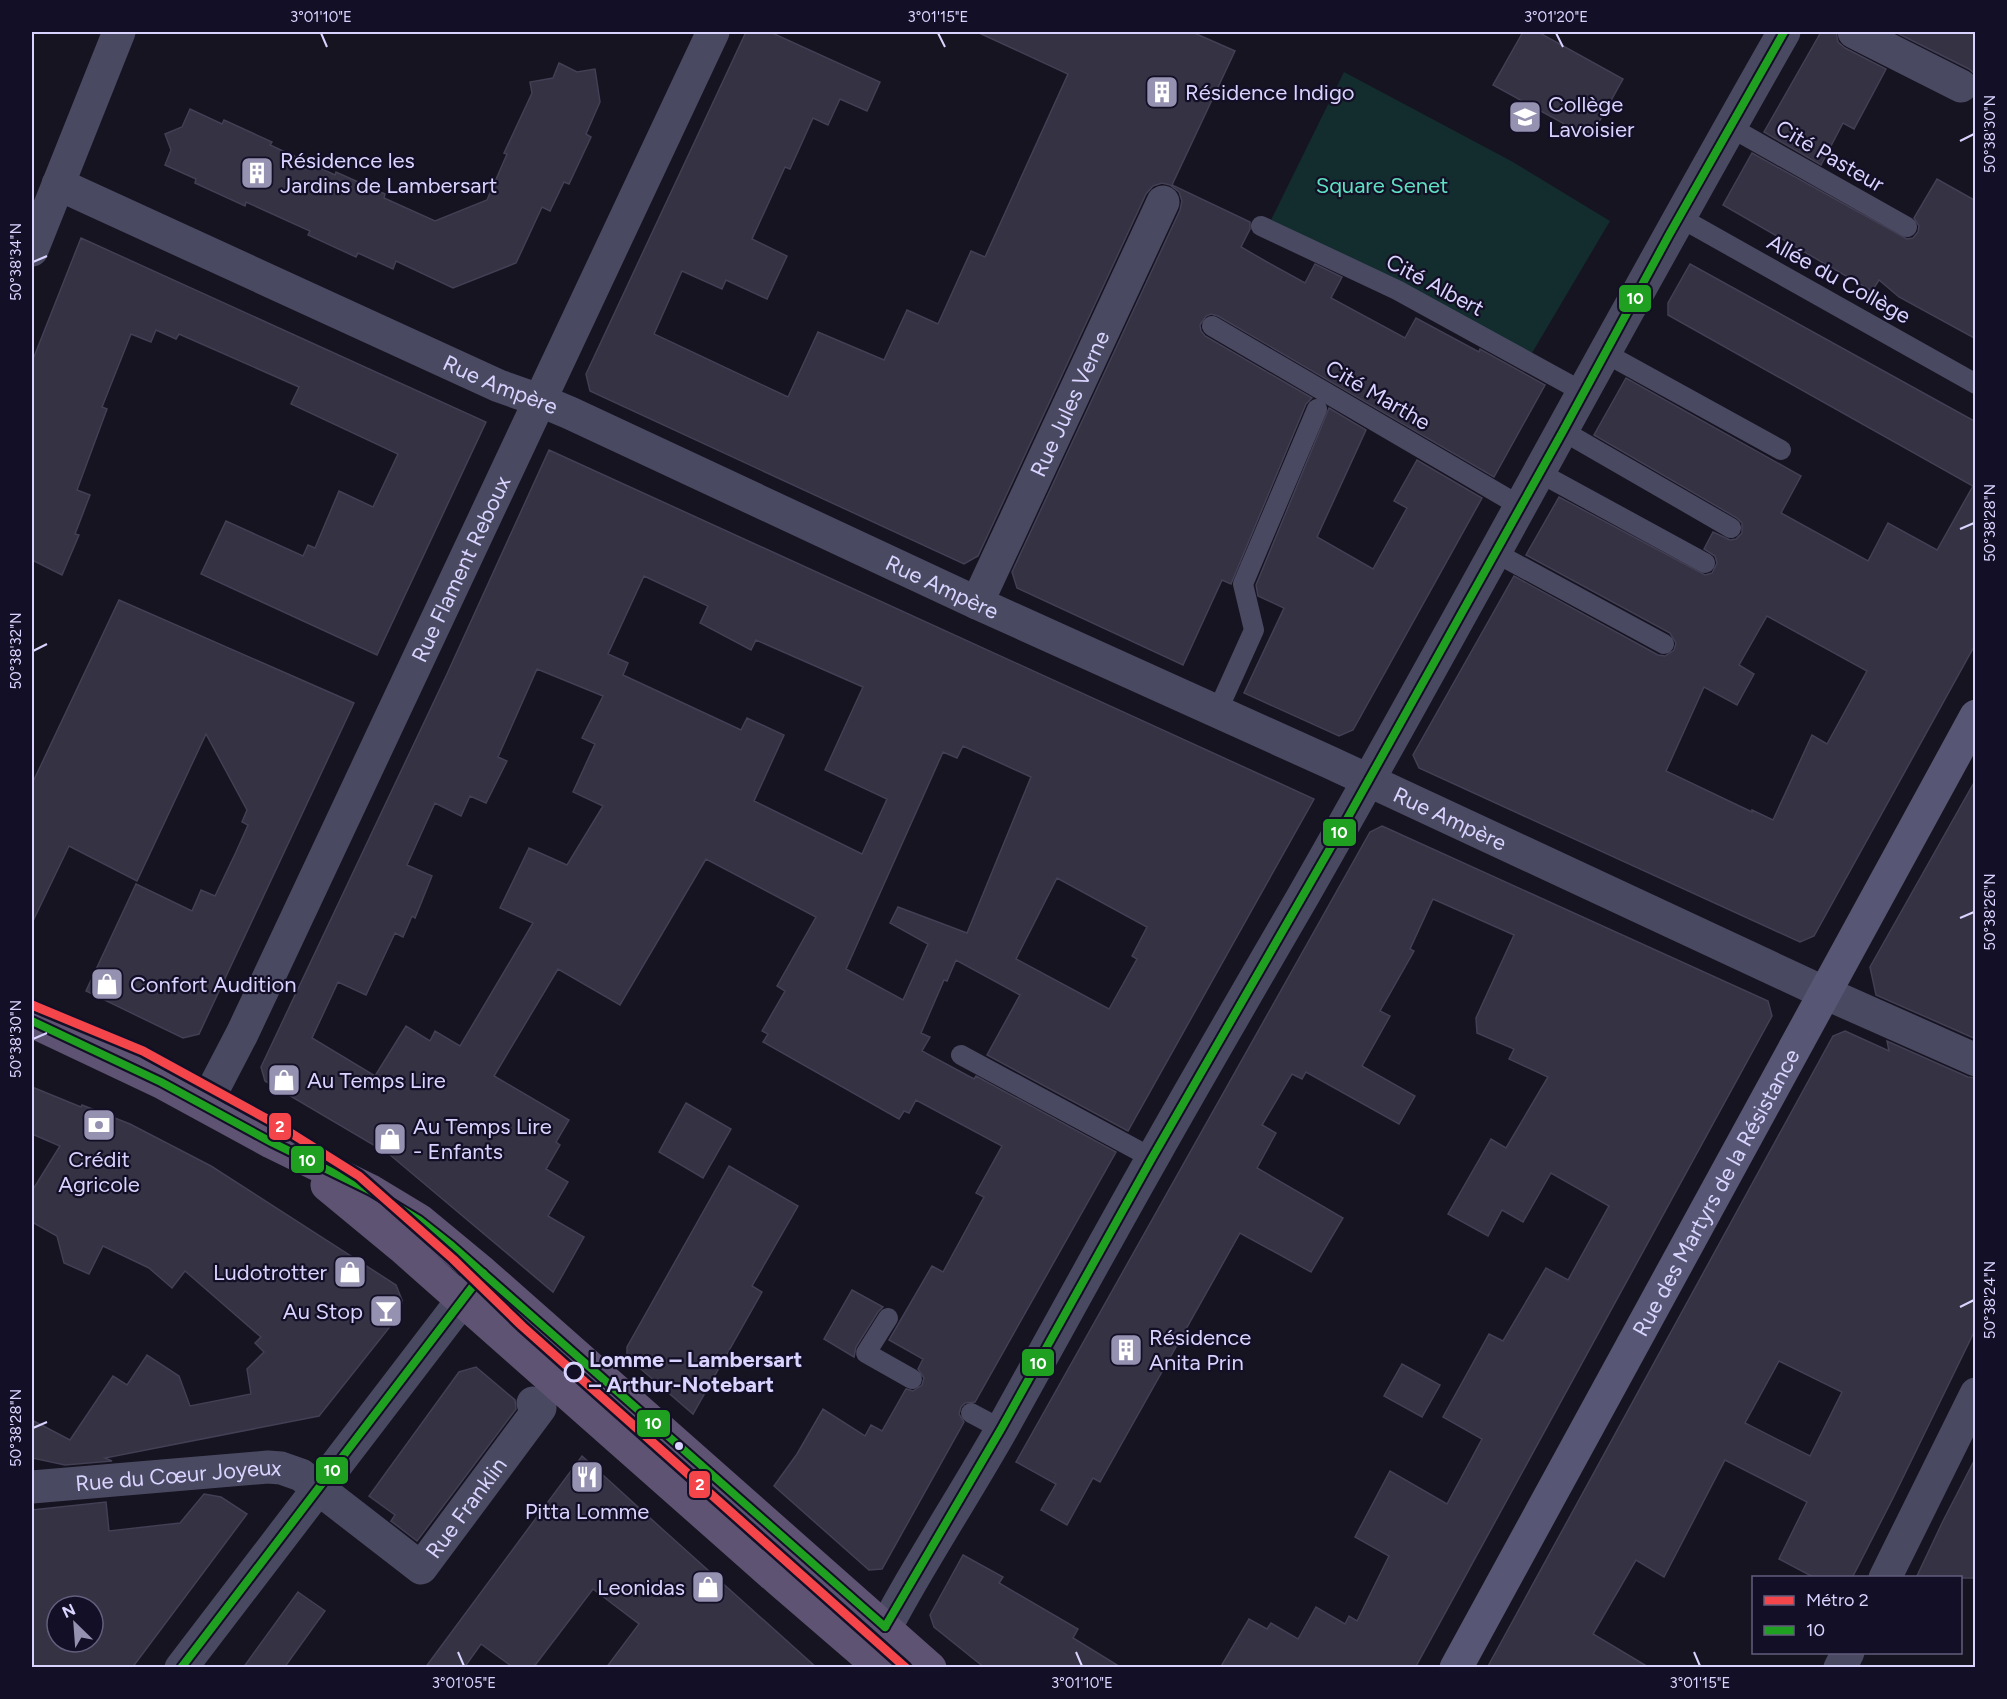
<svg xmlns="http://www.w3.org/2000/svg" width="2007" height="1699" font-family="Figtree,sans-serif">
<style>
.green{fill:#132c2d}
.building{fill:#343243;stroke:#433f54;stroke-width:1.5;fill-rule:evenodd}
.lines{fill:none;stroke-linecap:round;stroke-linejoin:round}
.lane{stroke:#4a4962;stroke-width:20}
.street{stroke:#4a4962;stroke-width:33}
.secondary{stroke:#575674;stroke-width:33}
.primary{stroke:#5e5373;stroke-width:33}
.bus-1-casing{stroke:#130f26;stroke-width:12}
.bus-1{stroke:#20a021;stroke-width:8}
.metro-1-casing{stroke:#130f26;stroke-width:14}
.metro-1{stroke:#f4454a;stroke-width:9}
.ticks{fill:none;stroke:#d9d4ff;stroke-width:2}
.stop-dot{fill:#130f26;stroke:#d9d4ff;stroke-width:3}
.bus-dot{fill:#d9d4ff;stroke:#130f26;stroke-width:2}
.labels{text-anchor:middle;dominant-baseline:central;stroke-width:4.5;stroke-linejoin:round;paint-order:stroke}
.poi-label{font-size:22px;fill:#d9d4ff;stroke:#130f26;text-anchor:start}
.street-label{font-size:22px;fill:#d9d4ff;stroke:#130f26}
.park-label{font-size:22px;fill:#5fe0c0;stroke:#130f26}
.stop-label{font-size:22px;font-weight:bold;fill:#d9d4ff;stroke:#130f26;text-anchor:start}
.line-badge{stroke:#130f26;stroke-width:2}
.badge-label{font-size:16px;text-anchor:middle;font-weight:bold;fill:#fff}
.neatline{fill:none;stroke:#d9d4ff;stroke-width:2}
.ticks-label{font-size:15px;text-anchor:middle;fill:#d9d4ff}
</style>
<rect width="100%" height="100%" fill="#161421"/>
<path class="green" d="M1344,72L1513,162L1610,221L1532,353L1271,220Z"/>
<g class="building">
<path d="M746,32H770L880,82L867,111L840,99L828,125L813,118L790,169L785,167L752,239L787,256L767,299L726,280L722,289L682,271L654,334L788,397L818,332L884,360L907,310L938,324L971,251L985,257L1068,74L977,32H1192L1235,51L1172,185L1250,222V229L1241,247L1267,262L1305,283L1315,264L1342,277L1331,298L1405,338L1416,318L1479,352L1480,349L1545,385L1494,477L1218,316L1211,314L1206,316L1200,325L1201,331L1205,336L1312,398L1306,404L1231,584L1222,580L1183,665L1017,588L1012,572L1180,210L1182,201L1179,192L1170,185L1162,183L1153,186L1146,194L978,556L964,564L590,391L586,374Z"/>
<path d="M1523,32H1538L1623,79L1590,138L1493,85Z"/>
<path d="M1821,32H1836L1838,42L1845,48L1886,69L1854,129L1843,123L1821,165L1764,132Z"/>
<path d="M1895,32H1976V75L1969,69Z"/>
<path d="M559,63L577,72L595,69L600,102L586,134L591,137L569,184L564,182L550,211L542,207L516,263L453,288L396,261L393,269L358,253L356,257L308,235L310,231L246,202L245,206L195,183L196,179L165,165L171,150L165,134L182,127L190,109L222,124L224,120L272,142L270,145L335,175L336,172L385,194L384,198L435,221L487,200L507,154L504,153L532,93L530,82L553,78Z"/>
<path d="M1752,153L1907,239L1913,238L1918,232L1919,226L1914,218L1937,179L1976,201V339L1899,297L1879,280L1872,291L1723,205Z"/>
<path d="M81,238L486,422L377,655L201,574L226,521L303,556L308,545L315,548L339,491L373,507L398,454L291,404L299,387L179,334L176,339L156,330L151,342L131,334L102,407L107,409L77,490L90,495L75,534L79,535L62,575L32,560V362Z"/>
<path d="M1690,264L1976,422V643L1814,936L1800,942L1419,768L1413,755L1514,576L1658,655L1665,656L1674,650L1676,643L1670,633L1526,555L1559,497L1705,575L1712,573L1717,563L1715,556L1704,549L1713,532L1730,540L1736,539L1742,533V523L1737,518L1594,435L1626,378L1801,476L1781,513L1868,561L1888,523L1937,550L1973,486L1668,315V303ZM1767,616L1867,671L1827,744L1812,735L1773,820L1752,810V812L1666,771L1704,687L1737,705L1754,674L1739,665Z"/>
<path d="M1329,408L1366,430L1317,537L1373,569L1407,508L1394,501L1417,460L1482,498L1353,730L1339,736L1244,693L1284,608L1258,596L1256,585Z"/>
<path d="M549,450L1314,799L1128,1131L987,1055L1020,995L956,960L947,981L944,980L921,1033L930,1037L922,1051L974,1079L976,1076L1116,1152L975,1402L965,1403L961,1407L959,1414L964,1422L882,1569L869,1570L774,1486L797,1454L823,1409L865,1436L871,1425L882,1431L906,1389L913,1391L922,1385L924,1378L918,1369L923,1359L889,1340L932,1266L943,1272L984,1197L976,1193L1002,1146L916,1100L909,1113L904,1111L899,1119L763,1042L768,1034L762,1031L785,991L777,986L816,917L706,859L620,1005L558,969L494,1076L569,1120L556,1142L560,1145L546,1169L568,1182L548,1216L584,1237L553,1292L389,1154L265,1081L261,1067L447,674ZM644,576L708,606L700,623L751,650L756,640L863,687L825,770L887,799L862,854L754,801L784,735L747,718L741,730L623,675L628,663L608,654ZM537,669L603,696L582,738L595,744L573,792L603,806L567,865L529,848L500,908L533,923L460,1046L435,1031L430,1041L406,1026L375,1076L312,1038L338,982L366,995L395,933L403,937L412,916L415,918L432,876L407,865L435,803L461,816L470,796L486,803L507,761L498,757ZM963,746L1031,777L967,933L898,907L890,923L928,944L903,1000L846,969L943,752L957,758ZM1057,878L1147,927L1132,956L1137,959L1109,1009L1016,959Z"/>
<path d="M119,600L354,703L199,1034L183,1038L86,991L136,884L192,911L201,890L215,896L236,852L248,825L242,822L247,810L206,734L137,881L69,846L32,923V784Z"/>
<path d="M1976,779V1039L1876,995L1870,967Z"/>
<path d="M1382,826L1768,1001L1772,1016L1415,1668H1220L1249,1619L1267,1629L1271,1623L1298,1639L1316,1607L1345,1624L1349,1616L1357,1621L1389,1556L1355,1537L1390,1471L1447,1504L1482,1439L1443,1417L1489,1334L1503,1341L1546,1268L1568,1280L1609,1206L1551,1173L1523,1222L1502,1210L1488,1236L1448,1214L1491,1139L1506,1148L1548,1077L1509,1059L1514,1049L1477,1033L1476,1018L1514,935L1433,899L1410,949L1414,951L1380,1011L1390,1016L1362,1066L1415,1096L1399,1124L1306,1072L1302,1079L1292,1074L1262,1125L1276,1133L1257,1168L1343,1218L1311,1272L1240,1233L1100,1482L1093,1478L1067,1525L1041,1510L1056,1484L1016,1462L1370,832Z"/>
<path d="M1845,1031L1889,1051L1887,1041L1968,1077L1976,1078V1328L1893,1498L1852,1578H1815L1779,1559L1807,1502L1725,1460L1664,1577L1636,1560L1593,1634L1650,1668H1487L1833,1036ZM1779,1361L1842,1392L1810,1456L1745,1423Z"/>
<path d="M32,1087L81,1107L82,1105L130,1124L211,1166L396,1285L402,1300L400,1314L319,1416L105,1458L112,1461L65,1465L32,1458V1420L70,1440L113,1376L127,1385L147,1355L179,1376L190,1406L251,1394L247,1369L264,1352L255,1343L261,1337L185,1271L172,1288L149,1268L103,1246L89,1274L64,1263L57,1236L32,1222V1191L60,1146L32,1134Z"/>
<path d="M686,1103L731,1129L703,1178L659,1152Z"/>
<path d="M729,1166L798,1206L752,1286L762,1292L693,1414L627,1357V1347Z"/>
<path d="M852,1290L883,1307L878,1312L856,1347L854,1357L824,1339Z"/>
<path d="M1402,1364L1440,1385L1422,1417L1384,1396Z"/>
<path d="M476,1367L515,1400L516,1409L417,1541L391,1521L395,1515L369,1496L459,1372Z"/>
<path d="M582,1456L660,1527L817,1668H606L639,1624L593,1589L533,1668H514L481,1644L464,1668H425Z"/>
<path d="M1976,1457V1578H1916L1943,1521Z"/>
<path d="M204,1494L221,1497L247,1514L132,1668H32V1510L106,1502L109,1531L180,1523ZM57,1606H93V1642H57Z"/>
<path d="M963,1555L1003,1577L999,1583L1078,1629L1073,1638L1122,1668H985L934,1627L930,1615Z"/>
<path d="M298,1592L325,1611L284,1668H243Z"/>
</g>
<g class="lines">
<g class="lane">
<path d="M1730,127L1907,227"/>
<path d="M1679,217L1976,384"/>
<path d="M1261,226L1397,290L1583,392"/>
<path d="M1212,326L1520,506"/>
<path d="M1605,353L1781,450"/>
<path d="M1563,431L1731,528"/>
<path d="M1540,473L1705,563"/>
<path d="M1494,552L1664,644"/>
<path d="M1217,712L1254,630L1243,584L1317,409"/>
<path d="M961,1055L1152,1158"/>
<path d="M888,1318L866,1353L912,1379"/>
<path d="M971,1413L1001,1429"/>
</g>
<g class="street">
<path d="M1854,32L1961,86"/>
<path id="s1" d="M58,184L499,386L539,400L570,413L977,603L1329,762L1825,993L1976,1060"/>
<path d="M32,250L119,32"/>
<path id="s2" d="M977,603L1163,202"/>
<path id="s3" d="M205,1105L242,1034L713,32"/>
<path id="s4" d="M32,1487L268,1467L281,1468L301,1475L421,1568L540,1408L533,1403"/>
<path d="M1885,1578L1976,1394"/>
<path d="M872,1654C911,1576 960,1503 1003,1427C1053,1337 1102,1247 1153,1157C1202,1070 1252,984 1302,898C1466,611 1620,319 1784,32"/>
<path d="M181,1668L480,1277"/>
<path d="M1840,1668L1848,1652"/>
</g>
<path class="secondary" id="s5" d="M1456,1668L1976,716"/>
<g class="primary">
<path d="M32,1021L161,1082L271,1142L371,1191L419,1220L483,1273L930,1668"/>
<path d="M327,1185L402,1247L780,1581L881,1668"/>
</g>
<defs>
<g id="bus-1">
<path d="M32,1021L161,1082L271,1142L371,1191L419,1220L452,1246L885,1627"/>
<path d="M885,1627L1001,1429L1152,1158L1347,819L1563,431L1669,235L1784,32"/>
<path d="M181,1668L483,1273"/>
</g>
</defs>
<use href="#bus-1" class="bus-1-casing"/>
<use href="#bus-1" class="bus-1"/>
<defs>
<path id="metro-1" d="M32,1005L143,1051L278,1125L359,1176L453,1259L522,1326L906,1668"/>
</defs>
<use href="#metro-1" class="metro-1-casing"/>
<use href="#metro-1" class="metro-1"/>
</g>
<path class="ticks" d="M321,33L327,47M938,33L945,47M1556,33L1563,47M1960,141L1974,134M33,262L47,256M1960,529L1974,523M33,651L47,644M1960,918L1974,912M33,1039L47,1033M1960,1307L1974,1300M33,1428L47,1422M458,1652L464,1666M1076,1652L1082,1666M1694,1652L1700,1666"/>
<defs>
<symbol id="building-square" viewBox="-11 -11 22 22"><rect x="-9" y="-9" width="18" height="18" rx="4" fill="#9591b1" stroke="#130f26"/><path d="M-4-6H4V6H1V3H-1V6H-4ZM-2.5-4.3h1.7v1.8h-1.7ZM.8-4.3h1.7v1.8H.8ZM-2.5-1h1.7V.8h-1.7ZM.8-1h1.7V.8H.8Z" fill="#fff"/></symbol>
<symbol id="school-square" viewBox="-11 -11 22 22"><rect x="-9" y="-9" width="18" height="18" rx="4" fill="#9591b1" stroke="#130f26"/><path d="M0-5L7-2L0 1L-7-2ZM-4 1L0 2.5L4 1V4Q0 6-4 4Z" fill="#fff"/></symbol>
<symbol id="shop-square" viewBox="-11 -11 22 22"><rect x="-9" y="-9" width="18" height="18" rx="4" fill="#9591b1" stroke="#130f26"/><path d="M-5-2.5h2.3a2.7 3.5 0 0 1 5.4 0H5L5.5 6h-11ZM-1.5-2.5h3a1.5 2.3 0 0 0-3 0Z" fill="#fff"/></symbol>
<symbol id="bank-square" viewBox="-11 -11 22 22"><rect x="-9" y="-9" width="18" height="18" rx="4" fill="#9591b1" stroke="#130f26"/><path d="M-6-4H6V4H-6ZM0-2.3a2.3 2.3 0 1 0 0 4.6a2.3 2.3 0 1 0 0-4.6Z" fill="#fff"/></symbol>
<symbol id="bar-square" viewBox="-11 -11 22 22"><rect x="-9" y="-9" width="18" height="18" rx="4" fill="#9591b1" stroke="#130f26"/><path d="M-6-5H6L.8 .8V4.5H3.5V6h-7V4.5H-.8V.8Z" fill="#fff"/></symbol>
<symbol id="restaurant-square" viewBox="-11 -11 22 22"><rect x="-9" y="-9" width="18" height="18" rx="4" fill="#9591b1" stroke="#130f26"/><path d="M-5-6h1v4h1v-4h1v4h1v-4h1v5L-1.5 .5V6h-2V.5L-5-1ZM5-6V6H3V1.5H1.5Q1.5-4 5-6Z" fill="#fff"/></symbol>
</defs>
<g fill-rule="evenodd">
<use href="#building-square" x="1143" y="73" width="38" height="38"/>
<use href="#school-square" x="1506" y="98" width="38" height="38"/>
<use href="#building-square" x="238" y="154" width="38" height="38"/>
<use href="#shop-square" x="88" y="965" width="38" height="38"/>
<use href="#shop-square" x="265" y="1061" width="38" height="38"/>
<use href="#bank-square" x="80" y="1106" width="38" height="38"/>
<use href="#shop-square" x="371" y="1120" width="38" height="38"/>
<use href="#shop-square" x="331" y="1253" width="38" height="38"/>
<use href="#bar-square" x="367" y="1292" width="38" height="38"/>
<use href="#building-square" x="1107" y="1331" width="38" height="38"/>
<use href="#restaurant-square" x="568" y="1458" width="38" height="38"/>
<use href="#shop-square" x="689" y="1568" width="38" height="38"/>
</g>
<circle class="stop-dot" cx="574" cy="1372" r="9"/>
<circle class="bus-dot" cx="679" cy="1446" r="5"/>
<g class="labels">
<g class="poi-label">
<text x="1185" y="92">Résidence Indigo</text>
<text x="1548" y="104">Collège<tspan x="1548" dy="25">Lavoisier</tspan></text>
<text x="280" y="160">Résidence les<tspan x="280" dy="25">Jardins de Lambersart</tspan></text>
<text x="130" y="984">Confort Audition</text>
<text x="307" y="1080">Au Temps Lire</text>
<text x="413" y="1126">Au Temps Lire<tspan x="413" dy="25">- Enfants</tspan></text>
<text x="99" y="1159" text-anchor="middle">Crédit<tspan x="99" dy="25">Agricole</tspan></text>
<text x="327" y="1272" text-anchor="end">Ludotrotter</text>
<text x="363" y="1311" text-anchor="end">Au Stop</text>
<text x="1149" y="1337">Résidence<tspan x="1149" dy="25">Anita Prin</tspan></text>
<text x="587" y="1511" text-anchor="middle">Pitta Lomme</text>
<text x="685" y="1587" text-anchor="end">Leonidas</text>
</g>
<g class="street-label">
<text transform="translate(1830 156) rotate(30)">Cité Pasteur</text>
<text transform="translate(1839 279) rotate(29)">Allée du Collège</text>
<text transform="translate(1435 285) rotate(28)">Cité Albert</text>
<text stroke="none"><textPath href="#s1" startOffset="486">Rue Ampère</textPath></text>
<text transform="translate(1378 395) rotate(30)">Cité Marthe</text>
<text stroke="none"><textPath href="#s2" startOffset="220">Rue Jules Verne</textPath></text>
<text stroke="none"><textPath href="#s3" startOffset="594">Rue Flament Reboux</textPath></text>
<text stroke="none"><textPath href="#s1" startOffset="972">Rue Ampère</textPath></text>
<text stroke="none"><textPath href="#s1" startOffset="1530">Rue Ampère</textPath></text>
<text stroke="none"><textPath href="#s5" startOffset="542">Rue des Martyrs de la Résistance</textPath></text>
<text stroke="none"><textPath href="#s4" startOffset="147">Rue du Cœur Joyeux</textPath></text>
<text stroke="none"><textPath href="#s4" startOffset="498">Rue Franklin</textPath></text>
</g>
<g class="park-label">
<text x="1382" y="185">Square Senet</text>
</g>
<g class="stop-label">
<text x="589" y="1359">Lomme – Lambersart<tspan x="589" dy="25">– Arthur-Notebart</tspan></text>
</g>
</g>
<g class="line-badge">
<rect x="1618" y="284" width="34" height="29" rx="6" fill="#20a021"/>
<rect x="1322" y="818" width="35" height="29" rx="6" fill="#20a021"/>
<rect x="268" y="1112" width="24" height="29" rx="6" fill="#f4454a"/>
<rect x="290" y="1145" width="35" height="29" rx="6" fill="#20a021"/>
<rect x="1021" y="1348" width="34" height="29" rx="6" fill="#20a021"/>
<rect x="636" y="1409" width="35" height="29" rx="6" fill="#20a021"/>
<rect x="315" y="1456" width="34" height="29" rx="6" fill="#20a021"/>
<rect x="688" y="1470" width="23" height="29" rx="6" fill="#f4454a"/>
</g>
<g class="badge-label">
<text x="1635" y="304">10</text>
<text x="1339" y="838">10</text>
<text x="280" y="1132">2</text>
<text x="307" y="1166">10</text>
<text x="1038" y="1369">10</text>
<text x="653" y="1429">10</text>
<text x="332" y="1476">10</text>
<text x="700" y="1490">2</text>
</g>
<rect width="2007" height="1699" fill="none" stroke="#130f26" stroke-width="66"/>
<rect x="1752" y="1576" width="210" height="78" fill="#130f26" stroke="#625e7d" stroke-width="1.5"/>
<rect x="1764" y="1596" width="30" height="9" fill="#f4454a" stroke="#625e7d" stroke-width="1.5"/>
<text x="1806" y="1606" font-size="18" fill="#d9d4ff">Métro 2</text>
<rect x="1764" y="1626" width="30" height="9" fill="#20a021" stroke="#625e7d" stroke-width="1.5"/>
<text x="1806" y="1636" font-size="18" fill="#d9d4ff">10</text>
<g transform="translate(75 1624) rotate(335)"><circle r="28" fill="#130f26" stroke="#625e7d" stroke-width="1.5"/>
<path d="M0-4.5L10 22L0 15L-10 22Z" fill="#9591b1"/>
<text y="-9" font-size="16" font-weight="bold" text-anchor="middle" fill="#d9d4ff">N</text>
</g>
<rect x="33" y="33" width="1941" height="1633" class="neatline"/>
<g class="ticks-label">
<text x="321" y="22">3°01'10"E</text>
<text x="938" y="22">3°01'15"E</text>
<text x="1556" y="22">3°01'20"E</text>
<text transform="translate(1990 134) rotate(-90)" y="5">50°38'30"N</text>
<text transform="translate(16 262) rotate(-90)" y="5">50°38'34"N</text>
<text transform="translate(1990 523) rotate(-90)" y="5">50°38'28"N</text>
<text transform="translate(16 651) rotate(-90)" y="5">50°38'32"N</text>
<text transform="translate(1990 912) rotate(-90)" y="5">50°38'26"N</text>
<text transform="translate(16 1039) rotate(-90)" y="5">50°38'30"N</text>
<text transform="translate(1990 1300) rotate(-90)" y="5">50°38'24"N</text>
<text transform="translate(16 1428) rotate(-90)" y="5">50°38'28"N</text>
<text x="464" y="1688">3°01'05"E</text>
<text x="1082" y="1688">3°01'10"E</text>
<text x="1700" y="1688">3°01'15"E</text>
</g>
</svg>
